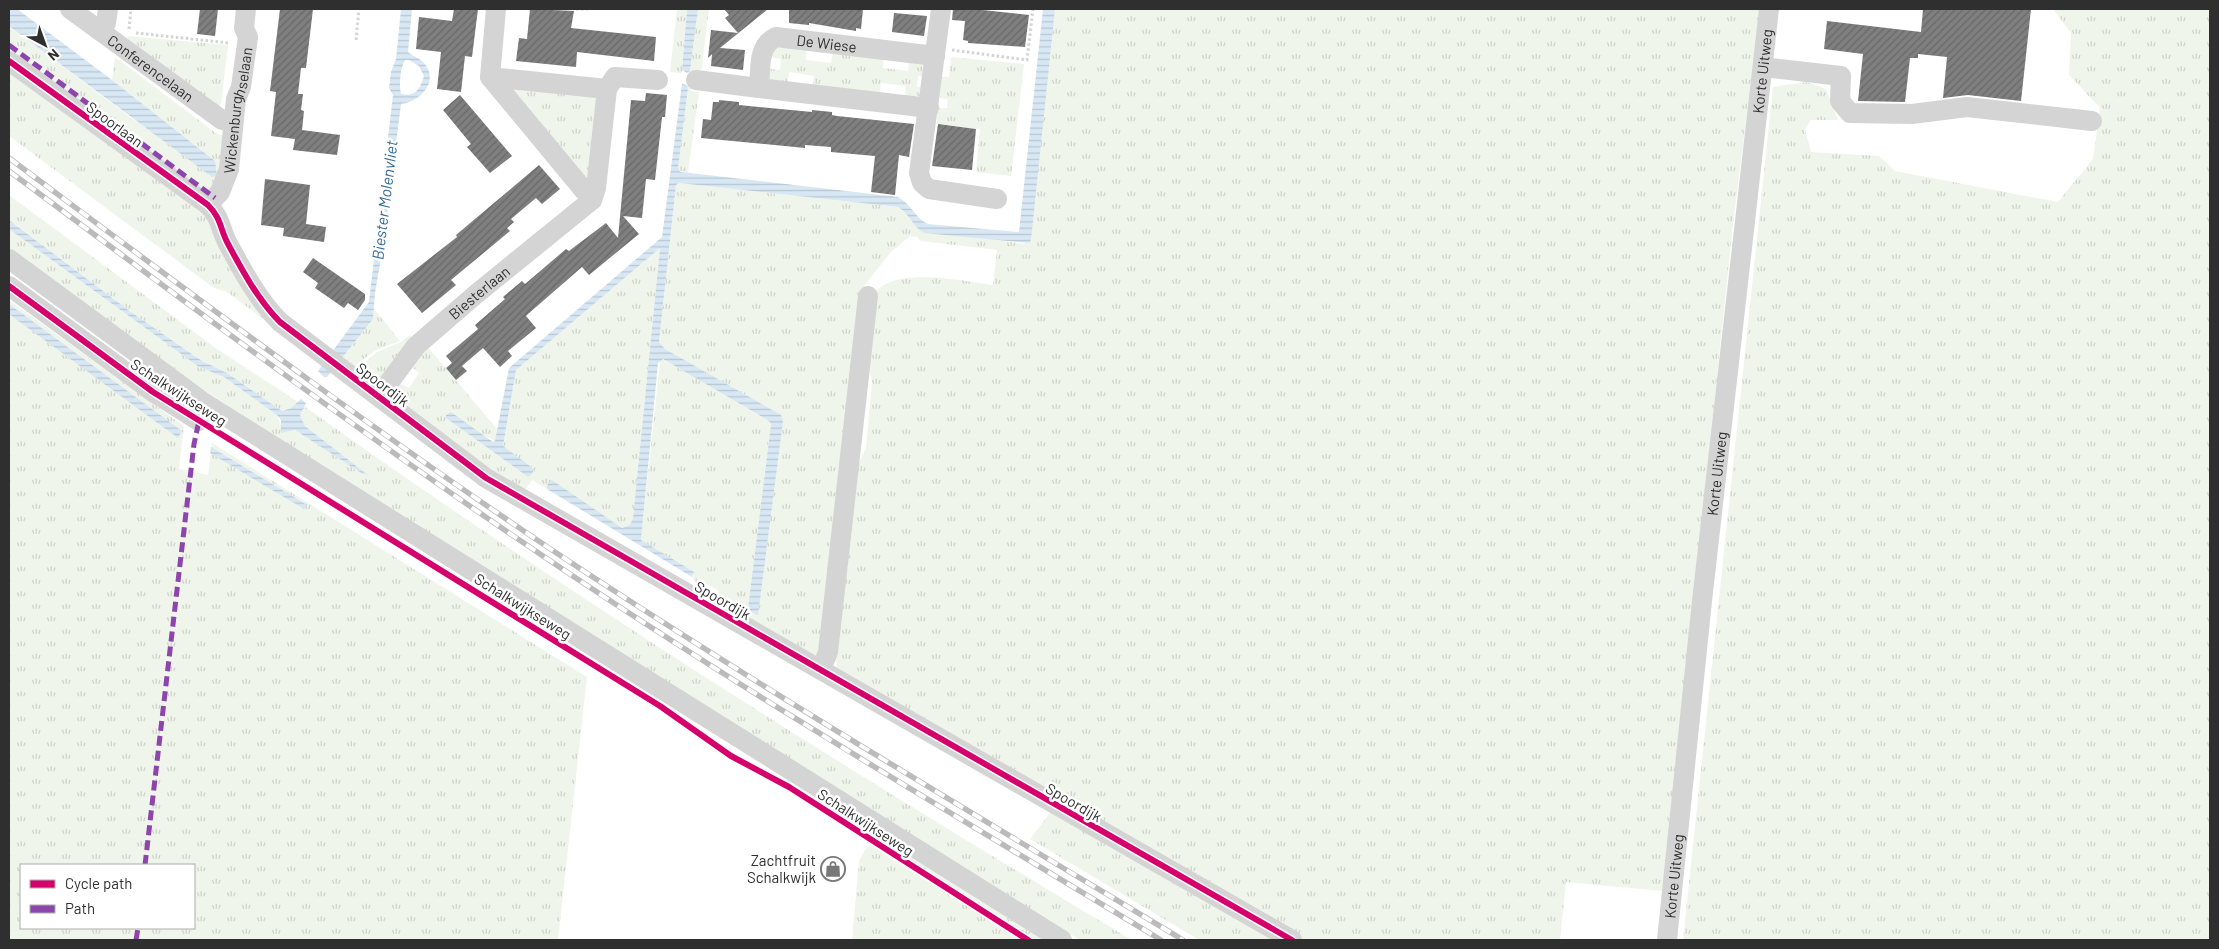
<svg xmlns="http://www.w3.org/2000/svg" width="2219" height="949" font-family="Barlow,sans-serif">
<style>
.grass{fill:url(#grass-tufts);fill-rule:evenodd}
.water{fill:url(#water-rules);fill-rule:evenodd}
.building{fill:url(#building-hatch)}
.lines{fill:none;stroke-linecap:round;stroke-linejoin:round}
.path{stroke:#d4d4d4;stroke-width:3;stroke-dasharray:2.5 2.5;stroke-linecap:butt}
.minor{stroke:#d4d4d4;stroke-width:20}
.rail-casing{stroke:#bbb;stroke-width:5.5}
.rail{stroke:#fff;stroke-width:4;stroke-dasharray:11;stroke-linecap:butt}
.quiet{stroke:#8e44ad;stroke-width:5;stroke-dasharray:10 5;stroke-linecap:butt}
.cycleway-casing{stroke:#fff;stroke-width:9}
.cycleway{stroke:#d6006c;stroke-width:6}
.labels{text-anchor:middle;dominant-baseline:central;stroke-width:5;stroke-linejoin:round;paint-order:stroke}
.street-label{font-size:15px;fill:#2f2f2f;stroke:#fff}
.poi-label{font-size:15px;fill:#2f2f2f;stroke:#fff;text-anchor:end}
.water-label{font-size:16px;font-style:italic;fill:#366d97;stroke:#fff}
</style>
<defs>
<pattern id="grass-tufts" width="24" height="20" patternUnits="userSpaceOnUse" patternTransform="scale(1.25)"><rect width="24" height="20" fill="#f0f5eb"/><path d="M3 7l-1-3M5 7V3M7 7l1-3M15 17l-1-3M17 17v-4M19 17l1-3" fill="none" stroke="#ced2ca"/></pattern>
<pattern id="water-rules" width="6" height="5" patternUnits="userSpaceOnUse" patternTransform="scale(1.25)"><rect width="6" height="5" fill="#d7e7f3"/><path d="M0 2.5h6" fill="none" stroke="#b9c6d1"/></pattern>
<pattern id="building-hatch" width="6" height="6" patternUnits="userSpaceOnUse" patternTransform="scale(1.25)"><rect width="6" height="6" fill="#7f7f7f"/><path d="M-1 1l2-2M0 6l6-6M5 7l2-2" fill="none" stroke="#686868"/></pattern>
</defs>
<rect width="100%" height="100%" fill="#fff"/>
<g class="grass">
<path d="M677,9H687L682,70L683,73L670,72Z"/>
<path d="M698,9H709L701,73H687L690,71Z"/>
<path d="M1055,9H1760L1733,224L1663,891L1566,882L1560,940H1300L837,670L835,649L853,475L866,448L872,382L866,354L874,295C890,265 965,281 993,285L997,250L921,241L917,237L910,236L890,253L864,286L821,650L810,659L717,599L719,591L701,581L697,584L692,577L694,575L641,540L660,361L663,359L769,421L771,424L748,608L783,421L780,415L665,349L659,342L676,185L679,183L898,207L910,216L918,229L1025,244Z"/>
<path d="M2053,9H2210V940H1683L1773,87L1807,82L1826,89L1838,120H1811L1805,129L1811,152L1879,156L1895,171L2058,202L2093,159L2100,108L2069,75L2071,33Z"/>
<path d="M9,26L134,120L215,161L112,80L115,57L217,134L226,136L221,179L207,193L9,55Z"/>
<path d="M127,36L228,45L221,104L217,106L129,42Z"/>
<path d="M775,46L806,47V60L831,63L833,50L884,56L883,68L908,71L909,59L925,62L928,77L918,76L917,87L927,88L923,96L905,98L906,86L881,83L879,96L813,89L814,76L789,72L787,86L770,81L768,76L769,69L780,70L781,59L770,57Z"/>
<path d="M951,57L1024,64L1011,176L976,172L980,129L937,124V108H947L948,99L938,98L941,77H949Z"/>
<path d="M9,67L204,211L297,344L227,292L214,288L9,136Z"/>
<path d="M687,85L691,86V91L699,92L688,173L678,170L688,89Z"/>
<path d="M510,89L600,97L589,182Z"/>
<path d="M9,195L217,349L298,402L291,408L282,411L227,373L202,361L131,312L9,220Z"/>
<path d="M9,229L199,367L224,377L277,415L284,432L295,430L361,473L367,475L305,426L300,415L304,406C571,597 850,772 1132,940H1080L276,439L117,330L9,251Z"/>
<path d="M660,248L633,518L630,525L622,528L552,481L547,485V489L532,480L524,491H520L394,398L392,393L397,382L409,388L419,373L412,367L426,345L498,430L496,441L446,418L528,477L534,469L503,447L516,370Z"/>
<path d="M9,300L184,426L179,469L208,475L212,443L587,677L558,940H9ZM21,865H194V928H21Z"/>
<path d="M374,309L400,341L376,350L353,367L341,360L373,319Z"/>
<path d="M410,335L414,341L380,381L373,383L354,371L377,352L401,342Z"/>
<path d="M1053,809L1283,940H1199L1030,839Z"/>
<path d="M878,840L888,841L1045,940H1035Z"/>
<path d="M870,845L1020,940H852L859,861L865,850Z"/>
</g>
<g class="water">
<path d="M9,9H17L112,80L215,161L217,176L212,177L9,26Z"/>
<path d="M401,9H412L408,52C413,56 419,58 424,63C440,81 420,102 401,104L384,240L375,293L373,319L327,377H324L318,371L323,364L369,302L393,95L389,88L391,72L396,59ZM405,60H409L419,66L424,76C420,89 416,97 401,94C399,84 400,69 405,60Z"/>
<path d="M687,9H698L690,71L687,73L682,70Z"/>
<path d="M1043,9H1055L1031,240L1029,243L924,233C913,227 910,214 898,207L679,183L676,185L659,342L665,349L781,415L783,421L758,615L753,613L748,608L771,424L769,421L663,359L658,363L641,540L694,572L692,577L547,489V485L552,480L622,528L630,525L633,518L660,248L516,370L503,446L534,469L532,474L528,477L446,418V415L451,412L493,442L495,441L509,368L662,237L682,84L687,85L688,88L678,169L681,172L898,197C913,206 915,218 928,224L1019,232Z"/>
<path d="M9,220L131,312L202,361L227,373L282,411L291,408L301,399L306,403L300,415L305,426L369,476L361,473L295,430L281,433V420L277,415L224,377L199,367L9,229Z"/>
<path d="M9,304L182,431L178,438L9,314Z"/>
<path d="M211,447L307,505L304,509L210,453Z"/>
</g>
<g class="building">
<path d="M200,9H218L215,36L197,34Z"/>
<path d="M280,9H313L306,68H301L298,94H303L301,110L304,111L302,130L340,135L337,155L293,150L295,139L271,136L276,92L270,91Z"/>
<path d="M454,9H478L472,57L465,56L461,92L437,89L441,52L416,49L419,17L452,21Z"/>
<path d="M530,9L574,11L571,28L656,37L654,61L577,52L576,67L516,61L519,38L527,39Z"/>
<path d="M724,9H768L720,48L745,50L743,70L711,66L712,54L708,58L711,30L738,33L725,18L729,15Z"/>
<path d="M789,9H863L861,29L856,28V31L809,23V25L789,23Z"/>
<path d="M953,9H973L1029,15L1025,47L968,43V41L963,40L965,21L952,20Z"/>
<path d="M1923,9H2031L2021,101L1968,95L1943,98L1947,57L1918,54V58H1910L1905,102L1858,101L1863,54L1824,49L1827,21L1921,32Z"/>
<path d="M894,13L927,16L924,36L892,32Z"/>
<path d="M646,93L667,95L665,117H662L655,180L646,179L642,218L623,216L639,234L589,275L582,267L528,314L526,316L536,328L508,351L512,356L500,367L483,348L462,366L467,371L456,380L446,368L452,363L446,356L478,329L475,325L505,299L503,297L522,281L525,284L566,249L569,251L606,223L618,238L631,100L645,101Z"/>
<path d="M460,95L512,156L490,173L467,147L471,144L443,110Z"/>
<path d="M719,100L739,102V105L812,112V110L832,112V115L837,116L914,124L909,157L899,155L895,195L871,192L875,156L831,152V147L805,145V148L701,138L703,119L711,120L713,102H719Z"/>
<path d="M938,124L976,129L972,170L932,166Z"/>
<path d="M539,165L560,189L542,204L536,198L511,219L514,222L507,228L510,231L451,280L456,285L422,313L397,284L457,237L456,235Z"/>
<path d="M265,179L310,185L306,224L326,227L324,242L283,236L284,228L261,225Z"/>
<path d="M313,258L365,294V300L358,310L348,303L344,308L315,288L318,283L303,272Z"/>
</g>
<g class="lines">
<g class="path">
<path d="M576,9H588"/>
<path d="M129,29L131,9"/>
<path d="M136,33L229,43"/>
<path d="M356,40L359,9"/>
<path d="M952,50L1027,60L1033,9"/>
</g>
<g class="minor">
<path id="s1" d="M70,9L222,120L233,122"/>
<path d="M496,9L490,77L592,200"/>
<path d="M941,9L919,173L922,183L929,189L997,199"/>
<path d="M100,30L106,23L108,9"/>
<path d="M9,61L208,205C221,218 220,228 227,242C242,270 258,300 280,322L486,478L1292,940"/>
<path d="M1763,67L1841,76L1840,101L1850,113L1912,114L1967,107L2092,121"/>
<path d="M696,80L759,88"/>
<path d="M607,89L615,77L658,80"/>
<path id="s2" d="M929,108L759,88C761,69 757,46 776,37L935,56"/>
<path id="s3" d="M208,205L220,192L229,169L236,99L241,87L248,37L244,28L246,9"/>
<path d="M9,259L206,404L1062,940"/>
<path d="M9,286L153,392L199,421L206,404"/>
<path id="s4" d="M379,396L416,346L475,295L592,200L596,188L607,89L490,77"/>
<path d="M821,670L828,652L868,296"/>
<path id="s5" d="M1667,940L1702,601L1769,9"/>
</g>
<defs>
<g id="rail">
<path d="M9,158C193,295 376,433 567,560C769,693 977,816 1183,940"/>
<path d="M9,171C186,303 363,435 546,558C746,693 955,815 1161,940"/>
</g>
</defs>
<use href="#rail" class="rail-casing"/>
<use href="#rail" class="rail"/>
<g class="quiet">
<path d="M9,45L215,198"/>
<path d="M145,865L194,444L199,421"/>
<path d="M136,940L138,928"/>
</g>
<defs>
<g id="cycleway">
<path d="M9,61L208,205C221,218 220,228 227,242C242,270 258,300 280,322L486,478L1292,940"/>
<path d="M9,286L153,392L660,706L731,756L789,787L1028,940"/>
</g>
</defs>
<use href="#cycleway" class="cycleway-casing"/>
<use href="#cycleway" class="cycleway"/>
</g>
<defs>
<symbol id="shop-ring" viewBox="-11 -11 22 22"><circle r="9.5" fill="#fff" stroke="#787878" stroke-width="1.5"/><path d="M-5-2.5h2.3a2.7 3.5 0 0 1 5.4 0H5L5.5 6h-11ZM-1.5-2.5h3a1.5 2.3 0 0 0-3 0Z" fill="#787878"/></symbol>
</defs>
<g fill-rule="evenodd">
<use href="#shop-ring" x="819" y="855" width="28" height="28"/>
</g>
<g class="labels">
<g class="street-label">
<text stroke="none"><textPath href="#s2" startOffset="279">De Wiese</textPath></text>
<text stroke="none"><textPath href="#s1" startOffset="100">Conferencelaan</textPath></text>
<text stroke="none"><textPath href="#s5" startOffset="874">Korte Uitweg</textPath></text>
<text stroke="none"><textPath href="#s3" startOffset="102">Wickenburghselaan</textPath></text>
<text transform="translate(115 124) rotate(36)">Spoorlaan</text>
<text stroke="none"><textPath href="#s4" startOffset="145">Biesterlaan</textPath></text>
<text transform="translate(383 384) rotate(37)">Spoordijk</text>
<text transform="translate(179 392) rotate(33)">Schalkwijkseweg</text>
<text stroke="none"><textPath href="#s5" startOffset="469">Korte Uitweg</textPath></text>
<text transform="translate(723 600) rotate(30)">Spoordijk</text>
<text transform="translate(523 606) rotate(32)">Schalkwijkseweg</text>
<text transform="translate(1074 802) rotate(30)">Spoordijk</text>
<text transform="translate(866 822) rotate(33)">Schalkwijkseweg</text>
<text stroke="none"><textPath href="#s5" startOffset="64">Korte Uitweg</textPath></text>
</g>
<g class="poi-label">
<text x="816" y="860">Zachtfruit<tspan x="816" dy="17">Schalkwijk</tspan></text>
</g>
<g class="water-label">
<text transform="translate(384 200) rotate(-83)">Biester Molenvliet</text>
</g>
</g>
<rect width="2219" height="949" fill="none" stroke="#2f2f2f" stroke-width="20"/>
<rect x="20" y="864" width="175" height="65" fill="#ffffff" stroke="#acacac"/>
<rect x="30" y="880" width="25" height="8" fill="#d6006c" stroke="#acacac"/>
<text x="65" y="889" font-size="15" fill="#2f2f2f">Cycle path</text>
<rect x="30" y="905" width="25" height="8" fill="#8e44ad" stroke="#acacac"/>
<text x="65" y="914" font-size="15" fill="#2f2f2f">Path</text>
<g transform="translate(45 45) rotate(139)" stroke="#ffffff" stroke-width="4" paint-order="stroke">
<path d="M0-4L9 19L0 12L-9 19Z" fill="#2f2f2f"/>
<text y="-8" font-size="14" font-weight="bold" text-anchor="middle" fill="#2f2f2f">N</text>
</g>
</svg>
